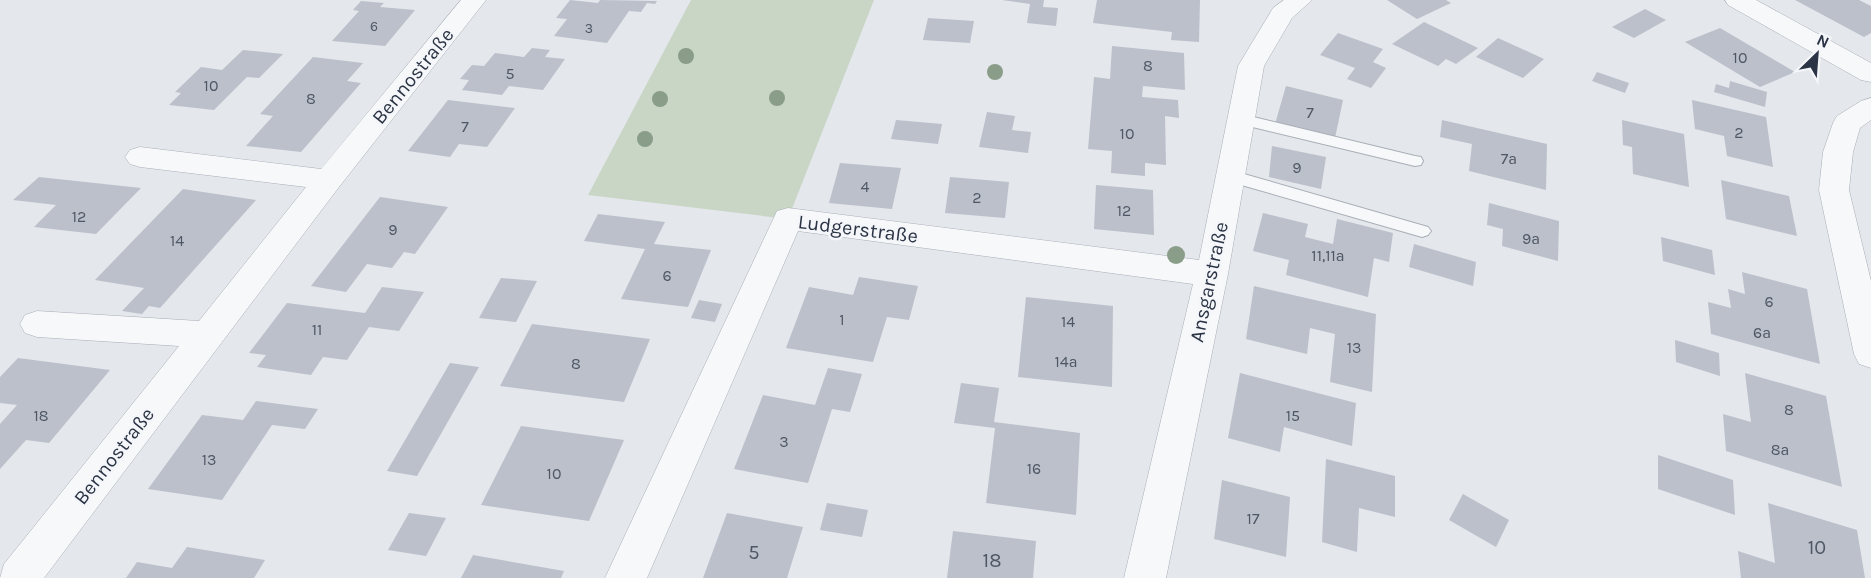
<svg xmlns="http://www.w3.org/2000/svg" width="1871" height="578" font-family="Karla,sans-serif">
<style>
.green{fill:#c9d6c5}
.building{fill:#bbc0ca}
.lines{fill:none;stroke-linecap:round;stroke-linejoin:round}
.lane-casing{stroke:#a9aeb7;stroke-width:2}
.street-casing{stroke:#a9aeb7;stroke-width:1}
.lane{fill:#f7f8fa;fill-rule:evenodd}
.street{fill:#f7f8fa;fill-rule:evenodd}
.tree{fill:#899d89}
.labels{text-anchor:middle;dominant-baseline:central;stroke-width:5;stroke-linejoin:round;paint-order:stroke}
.far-number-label{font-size:14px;fill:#4f5766}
.number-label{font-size:16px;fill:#4f5766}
.street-label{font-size:20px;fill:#2b3445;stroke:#f4f6f9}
.near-number-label{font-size:20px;fill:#4f5766}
</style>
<rect width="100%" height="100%" fill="#e4e7ec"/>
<path class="green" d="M691,0H874L788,219L588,195Z"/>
<g class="building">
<path d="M570,0L598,3L600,0L657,1L655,4L647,3L641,12L629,11L607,43L554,36L567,19L556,18Z"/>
<path d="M1002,0H1044L1043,7L1058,8L1056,26L1027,23L1030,4Z"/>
<path d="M1097,0H1200L1199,42L1171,40L1172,32L1093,23Z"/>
<path d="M1387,0H1446L1451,3L1417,19Z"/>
<path d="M1795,0H1859L1871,6V33L1864,37Z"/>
<path d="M361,1L384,3L380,7L415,10L385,46L332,41L359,11L353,10Z"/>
<path d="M1645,9L1666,20L1634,38L1612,27Z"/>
<path d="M928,18L974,21L970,43L923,40Z"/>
<path d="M1424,22L1478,48L1456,64L1446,59L1438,66L1392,44Z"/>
<path d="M1720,28L1795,72L1760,87L1685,42Z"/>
<path d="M1338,33L1383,49L1373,62L1386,68L1371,88L1347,79L1355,68L1320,55Z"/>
<path d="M1498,38L1544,59L1523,78L1476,57Z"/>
<path d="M1112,46L1184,53L1185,90L1143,86L1142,97L1178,100L1179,118L1165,116L1166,165L1145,163V176L1111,173L1112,151L1088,149L1094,77L1110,79Z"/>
<path d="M532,48L550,50L545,57L565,59L543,90L509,86L502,95L462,90L469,80L460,79L472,65L484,66L495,53L524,57Z"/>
<path d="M243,50L283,54L259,78L247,77L214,110L169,105L181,93L175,92L201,67L222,70Z"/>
<path d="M313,57L363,63L347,81L361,83L301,152L246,146L273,116L260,114Z"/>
<path d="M1597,72L1629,83L1625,93L1592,81Z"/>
<path d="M1730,81L1767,92L1765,107L1714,92L1716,84L1729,88Z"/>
<path d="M1286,86L1343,100L1335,138L1275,124Z"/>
<path d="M448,100L515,108L487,147L459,144L450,157L408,151Z"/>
<path d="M1692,100L1766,117L1773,167L1727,156L1724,136L1695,129Z"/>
<path d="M987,112L1015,116L1012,130L1031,132L1028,153L979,147Z"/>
<path d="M896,120L942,124L938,144L891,139Z"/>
<path d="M1442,120L1547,144L1546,190L1469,171L1472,144L1440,137Z"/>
<path d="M1622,120L1684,134L1689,187L1633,174L1632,147L1623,145Z"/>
<path d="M1272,146L1326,157L1321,189L1269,177Z"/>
<path d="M840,163L901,168L892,209L829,203Z"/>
<path d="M39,177L141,188L96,234L34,227L56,205L13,200Z"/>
<path d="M950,177L1009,182L1005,218L945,213Z"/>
<path d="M1721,180L1789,196L1797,236L1726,219Z"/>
<path d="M1096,185L1153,190L1154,235L1094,229Z"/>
<path d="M183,189L256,200L160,308L149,306L142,314L122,311L144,288L95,280Z"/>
<path d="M380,197L448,207L415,254L404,252L392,268L367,264L346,292L311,286Z"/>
<path d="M1489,203L1559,221L1558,261L1502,246L1503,229L1487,225Z"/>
<path d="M1263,213L1308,224L1305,237L1333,244L1337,219L1393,233L1389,262L1374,258L1368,297L1286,275L1289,260L1253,251Z"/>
<path d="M598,214L665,222L654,244L711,250L688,307L621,299L645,249L584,241Z"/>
<path d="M1661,237L1712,250L1715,275L1663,261Z"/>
<path d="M1414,244L1476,262L1473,286L1409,267Z"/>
<path d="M1742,272L1807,289L1820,364L1711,334L1708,302L1731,308L1728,289L1745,294Z"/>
<path d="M859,277L918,286L909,320L887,317L873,362L786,348L809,287L853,295Z"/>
<path d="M501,278L537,281L516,322L479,318Z"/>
<path d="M1254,286L1376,314L1372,392L1330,382L1335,334L1310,328L1307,354L1246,339Z"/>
<path d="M382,287L424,292L399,331L369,327L347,360L323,357L311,375L257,367L266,355L249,353L287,303L365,313Z"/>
<path d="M1026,297L1113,306L1112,387L1018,377Z"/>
<path d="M699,300L722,304L715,322L691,318Z"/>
<path d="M532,324L650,339L624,402L500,386Z"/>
<path d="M1675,340L1719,353L1720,376L1676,362Z"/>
<path d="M18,358L110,370L49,443L26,440L0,469V424L17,405L0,403V377Z"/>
<path d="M450,363L479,367L417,476L387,471Z"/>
<path d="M828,368L862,374L850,412L832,409L808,483L734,469L763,395L815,405Z"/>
<path d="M1240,373L1356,403L1352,446L1284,427L1280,452L1228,438Z"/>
<path d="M1745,373L1826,396L1842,487L1726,451L1723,414L1751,422Z"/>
<path d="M961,383L999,388L994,422L1080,433L1076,515L986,503L995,428L954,423Z"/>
<path d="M256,401L318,409L305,429L272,425L222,500L148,489L202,415L243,420Z"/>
<path d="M521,426L624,440L589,521L481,505Z"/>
<path d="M1658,455L1733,480L1735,515L1658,489Z"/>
<path d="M1326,459L1395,476V517L1359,508L1357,552L1322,542Z"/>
<path d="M1222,480L1290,497L1286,557L1214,539Z"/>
<path d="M1463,494L1509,520L1496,547L1449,520Z"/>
<path d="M827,503L868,510L862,537L820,530Z"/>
<path d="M1768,503L1857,530L1865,578H1741L1738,551L1775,563Z"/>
<path d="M409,513L446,518L426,556L388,550Z"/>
<path d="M727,513L803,527L787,578H703Z"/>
<path d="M953,531L1036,541L1033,578H947Z"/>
<path d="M187,547L265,560L254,578H126L137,562L172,568Z"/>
<path d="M473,555L564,571L561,578H461Z"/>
</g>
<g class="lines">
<defs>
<g id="lane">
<path d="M1241,114L1415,156L1421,157L1423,161L1421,165L1415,166L1236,123L1233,119Z"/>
<path d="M1230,170L1428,227L1431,231L1428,235L1422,237L1224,180L1222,176L1224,172Z"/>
</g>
<g id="street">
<path d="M461,0H486L339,187L44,578H0L4,564L179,346L37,337L25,333L20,324L25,315L37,311L199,321L306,187L140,167L130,164L125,157L130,150L140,147L321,169Z"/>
<path d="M1284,0H1312L1292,18L1264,66L1228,274L1166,578H1124L1193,284L798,231L647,578H605L777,211L788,208L1199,260L1238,66L1273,8Z"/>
<path d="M1725,0H1756L1871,63V82L1861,80L1728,5Z"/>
<path d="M1871,98V120L1860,128L1853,152L1849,190L1871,281V368L1859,364L1854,354L1819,190L1823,152L1833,123L1837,116L1861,101Z"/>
</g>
</defs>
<use href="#lane" class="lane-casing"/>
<use href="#street" class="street-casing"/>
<use href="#lane" class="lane"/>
<use href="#street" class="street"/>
</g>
<g class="tree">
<circle cx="686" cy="56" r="8"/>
<circle cx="995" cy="72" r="8"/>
<circle cx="777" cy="98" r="8"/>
<circle cx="660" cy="99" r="8"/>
<circle cx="645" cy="139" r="8"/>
<circle cx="1176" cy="255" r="9"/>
</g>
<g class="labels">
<g class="far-number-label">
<text x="374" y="26">6</text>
<text x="589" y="28">3</text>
</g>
<g class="number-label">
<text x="1740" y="57">10</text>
<text x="1148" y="65">8</text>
<text x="510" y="73">5</text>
<text x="211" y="85">10</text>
<text x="311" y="98">8</text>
<text x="1310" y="112">7</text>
<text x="465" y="126">7</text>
<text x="1739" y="132">2</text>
<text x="1127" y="133">10</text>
<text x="1509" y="158">7a</text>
<text x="1297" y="167">9</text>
<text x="865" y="186">4</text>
<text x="977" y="197">2</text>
<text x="1124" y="210">12</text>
<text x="79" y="216">12</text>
<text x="393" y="229">9</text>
<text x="1531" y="238">9a</text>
<text x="177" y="240">14</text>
<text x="1328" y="255">11,11a</text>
<text x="667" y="275">6</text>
<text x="1769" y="301">6</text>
<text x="842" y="319">1</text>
<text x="1068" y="321">14</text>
<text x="317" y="329">11</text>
<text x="1762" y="332">6a</text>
<text x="1354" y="347">13</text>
<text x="1066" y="361">14a</text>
<text x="576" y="363">8</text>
<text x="1789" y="409">8</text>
<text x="41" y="415">18</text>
<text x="1293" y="415">15</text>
<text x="784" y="441">3</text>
<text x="1780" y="449">8a</text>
<text x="209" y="459">13</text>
<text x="1034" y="468">16</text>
<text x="554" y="473">10</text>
<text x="1253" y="518">17</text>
</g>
<g class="street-label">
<text transform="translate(413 76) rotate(-51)">Bennostraße</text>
<text transform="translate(858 229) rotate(7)">Ludgerstraße</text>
<text transform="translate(1209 282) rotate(-78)">Ansgarstraße</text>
<text transform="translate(114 456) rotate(-52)">Bennostraße</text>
</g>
<g class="near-number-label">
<text x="1817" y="547">10</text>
<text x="754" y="552">5</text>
<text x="992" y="560">18</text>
</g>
</g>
<g transform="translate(1817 54) rotate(25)" stroke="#f4f6f9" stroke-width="4.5" paint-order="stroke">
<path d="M0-4.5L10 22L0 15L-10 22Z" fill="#2b3445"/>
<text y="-9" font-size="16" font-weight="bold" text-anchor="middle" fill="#2b3445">N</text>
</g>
</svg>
